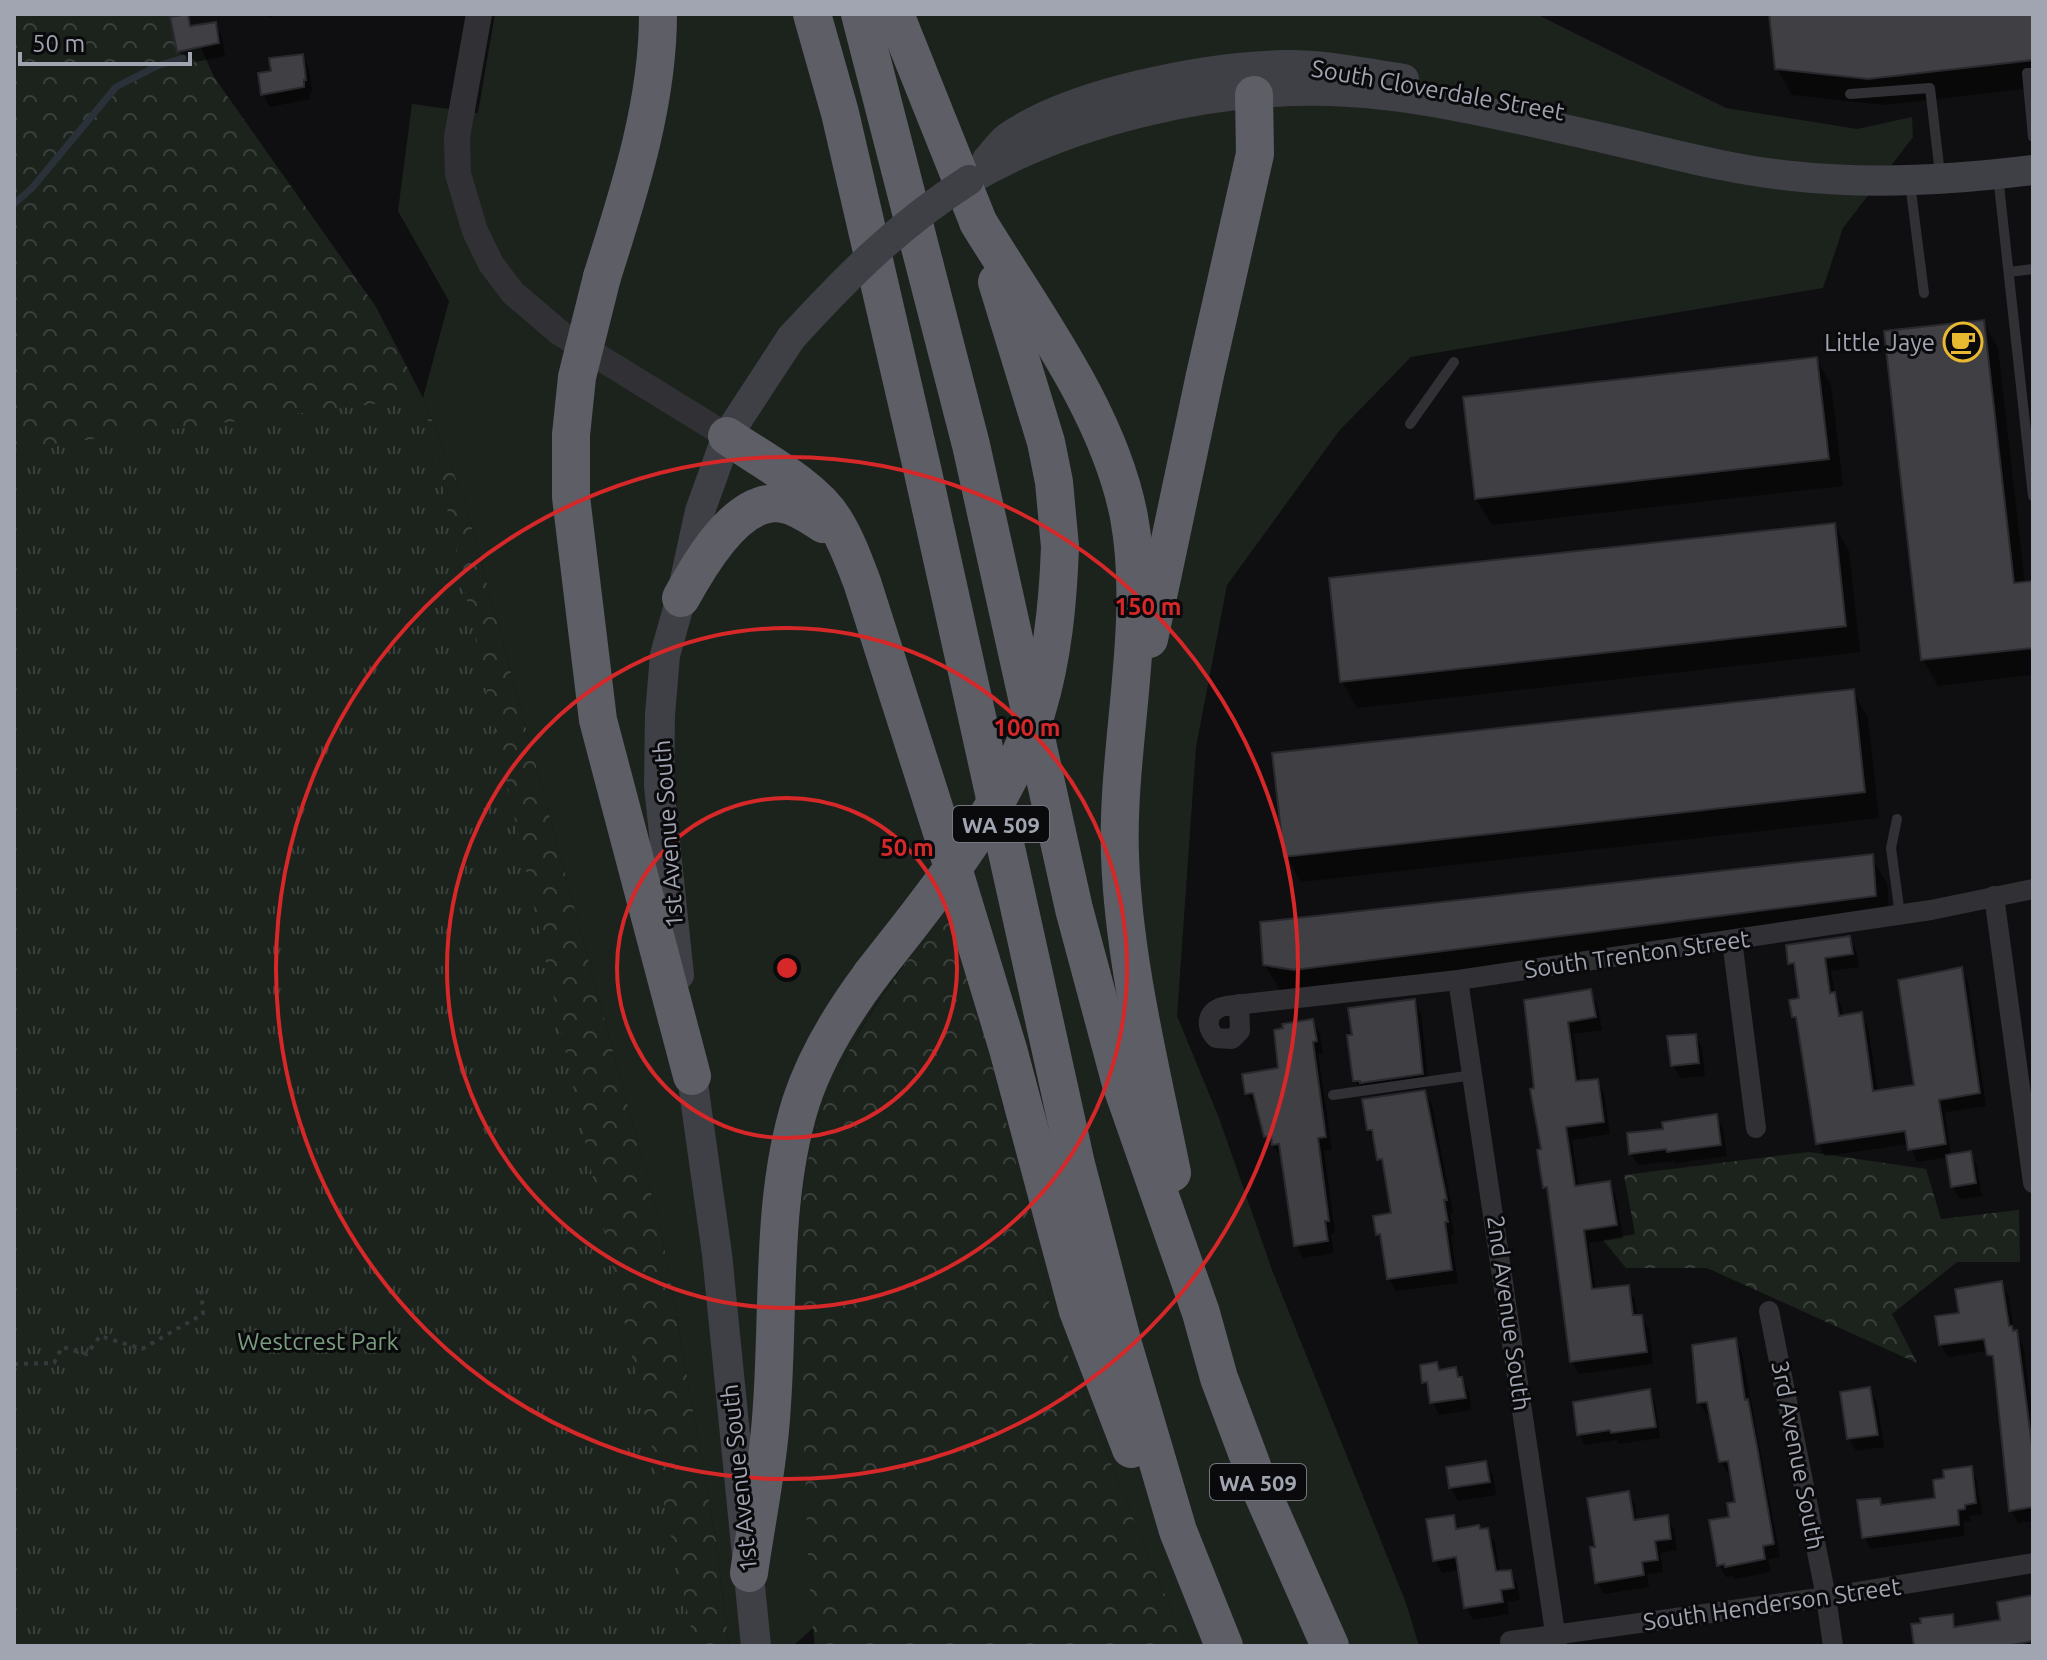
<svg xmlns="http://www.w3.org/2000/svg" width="2047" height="1660" font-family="Ubuntu,sans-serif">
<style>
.green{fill:#1c231d}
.forest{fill:url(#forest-crowns)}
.park{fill:url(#park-tufts)}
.shadow{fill:#0007}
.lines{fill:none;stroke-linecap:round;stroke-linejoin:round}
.stream{stroke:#2a3138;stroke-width:7}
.building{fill:#3f3f44;stroke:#2a292d;stroke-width:2}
.path{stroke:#37383c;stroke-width:4;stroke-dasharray:4 6;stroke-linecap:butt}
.service{stroke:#313135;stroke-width:10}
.minor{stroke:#313135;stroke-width:20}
.tertiary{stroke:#313135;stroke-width:26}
.secondary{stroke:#3f4045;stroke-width:30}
.motorway{stroke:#5d5e66;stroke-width:38}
.secondary-bridge{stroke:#3f4045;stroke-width:30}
.motorway-bridge{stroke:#5d5e66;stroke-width:38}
.ring{fill:none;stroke:#d62828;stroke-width:4}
.labels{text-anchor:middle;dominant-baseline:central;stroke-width:6;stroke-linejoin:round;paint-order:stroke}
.shield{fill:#0a0a0c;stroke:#747680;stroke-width:2}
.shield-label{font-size:22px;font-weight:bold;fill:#a1a5b1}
.street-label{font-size:24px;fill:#a1a5b1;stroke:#0a0a0c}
.poi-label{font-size:24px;fill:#a1a5b1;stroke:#0a0a0c;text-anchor:end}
.park-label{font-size:24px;fill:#789c7d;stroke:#0a0a0c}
.centre{fill:#d62828;stroke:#0a0a0c;stroke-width:4}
.ring-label{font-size:24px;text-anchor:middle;font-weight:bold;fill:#d62828;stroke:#0a0a0c;stroke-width:6;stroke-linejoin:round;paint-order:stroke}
</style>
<defs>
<pattern id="forest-crowns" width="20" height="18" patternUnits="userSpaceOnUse" patternTransform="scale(2)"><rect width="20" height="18" fill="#1c231d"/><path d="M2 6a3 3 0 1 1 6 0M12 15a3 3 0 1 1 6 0" fill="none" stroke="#3a403b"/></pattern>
<pattern id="park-tufts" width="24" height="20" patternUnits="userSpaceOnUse" patternTransform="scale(2)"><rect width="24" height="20" fill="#1c231d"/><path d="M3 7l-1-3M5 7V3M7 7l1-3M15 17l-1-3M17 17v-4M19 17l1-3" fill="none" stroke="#3a403b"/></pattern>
</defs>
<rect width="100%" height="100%" fill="#0f0f11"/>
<path class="green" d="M495,14H1536L1726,108L1857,129L1912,117L1913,137L1843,228L1823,288L1411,357L1339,431L1227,585L1196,747L1177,1016L1219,1118L1272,1270L1406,1603L1419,1646H1187L1145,1548L1053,1318L953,900C910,956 865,1012 836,1076C785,1185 796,1300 803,1416C807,1487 809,1558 813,1628L793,1646H729L716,1541L661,1229L464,499L423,398L449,301L398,211L412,104L478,113Z"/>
<g class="forest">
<path d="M14,14H186L214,77L376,307L423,398L464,499L661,1229L716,1541L729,1646H14Z"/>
<path d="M953,899L1053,1318L1145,1548L1187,1646H815C807,1580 807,1512 804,1446C798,1322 781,1192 836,1076C866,1012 911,956 953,899Z"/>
<path d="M1809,1152L1926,1169L1941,1219L2019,1210L2020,1262H1957L1892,1314L1917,1363L1707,1268H1626L1603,1240L1635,1234L1624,1175Z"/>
</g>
<path class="park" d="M423,398L695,1646H14V449Z"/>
<g class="shadow">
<path d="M266,14H298L268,17Z"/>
<path d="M1771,14H2033V88L1884,105L1792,95L1777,68Z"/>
<path d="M187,16L194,28L215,25L222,37L225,56L186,64L179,51Z"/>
<path d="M302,56L309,68L312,92L310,93V99L270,107L263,94L273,73Z"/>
<path d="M1983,322L1998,348L2025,584L2033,583V690L2031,675L1938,686L1923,660Z"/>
<path d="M1816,359L1831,385L1843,486L1492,525L1476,499Z"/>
<path d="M1834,525L1849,551L1860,652L1357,708L1342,681Z"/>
<path d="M1853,691L1868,718L1879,818L1301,882L1286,856Z"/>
<path d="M1871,857L1887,883L1890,922L1281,992L1265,965Z"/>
<path d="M1849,938L1856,950L1859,967L1831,971L1835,994L1842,1007L1843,1017L1861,1015L1868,1027L1878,1093L1916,1086L1961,969L1968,982L1986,1106L1945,1112L1951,1156L1970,1153L1977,1166L1982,1196L1960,1199L1953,1187L1948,1157L1917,1162L1909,1144L1825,1156L1818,1144L1799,1025L1794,1017L1802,1000L1798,977L1790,963Z"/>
<path d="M1590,991L1597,1004L1602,1030L1574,1034L1580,1082L1597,1081L1604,1094L1610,1134L1572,1140L1579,1188L1608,1184L1616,1196L1623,1238L1589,1243L1596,1291L1628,1287L1635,1300L1637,1317H1641L1649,1329L1653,1364L1579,1374L1572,1361L1550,1195L1545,1187L1527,1001Z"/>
<path d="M1414,1001L1421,1014L1429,1087L1369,1095L1363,1093L1355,1081Z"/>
<path d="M1312,1021L1320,1034L1323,1054H1318L1332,1149L1324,1151L1335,1233L1331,1234L1334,1253L1303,1258L1296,1245L1282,1157L1265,1136L1258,1105L1255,1106L1247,1093L1280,1070Z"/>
<path d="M1695,1036L1702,1048L1705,1076L1680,1078L1673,1065Z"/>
<path d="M1424,1092L1432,1105L1453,1213H1450L1454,1234L1451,1235L1458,1283L1396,1291L1389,1279L1383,1242L1378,1234L1394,1215L1386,1173L1379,1159L1376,1143L1368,1130Z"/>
<path d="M1716,1116L1723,1128L1727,1156L1675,1163L1674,1161L1638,1165L1631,1153L1666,1130Z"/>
<path d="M2001,1283L2009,1296L2014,1333L2023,1345L2033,1418V1521L2018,1523L2011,1510L1996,1367L1988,1351L1948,1357L1941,1345L1937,1318L1961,1314Z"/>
<path d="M1735,1340L1742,1353L1780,1557L1768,1559L1771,1572L1734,1579L1733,1576L1726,1577L1719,1565L1737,1503L1732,1474H1728L1721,1462L1711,1414L1707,1415L1699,1403Z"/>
<path d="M1436,1365L1440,1372L1455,1370L1469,1392L1471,1410L1439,1415L1424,1382Z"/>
<path d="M1869,1389L1877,1402L1884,1447L1856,1451L1849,1438Z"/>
<path d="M1649,1391L1655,1402L1660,1438L1619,1444L1617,1440L1585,1445L1579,1434L1591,1399Z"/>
<path d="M1485,1463L1493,1476L1496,1495L1458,1501L1451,1488L1448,1469Z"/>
<path d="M1971,1468L1977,1480L1982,1514L1970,1516L1971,1521L1964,1522V1536L1871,1549L1864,1537L1879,1500L1883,1507L1937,1500Z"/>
<path d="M1628,1494L1635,1505L1637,1521L1667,1517L1674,1529L1677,1550L1660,1553L1663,1572L1647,1574L1649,1587L1604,1594L1597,1582V1548Z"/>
<path d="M1452,1517L1460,1530H1487L1495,1543L1500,1573L1510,1572L1517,1584L1520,1600L1507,1602L1509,1614L1473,1620L1466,1607L1460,1570L1442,1573L1435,1560Z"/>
<path d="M2033,1597V1646H1916L1952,1616L1959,1629L2002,1621Z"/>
</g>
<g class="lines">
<path class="stream" d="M14,204L32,188L116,87L157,66L183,58"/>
</g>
<g class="building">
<path d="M188,14L190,26L216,22L219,43L177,52L170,17Z"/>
<path d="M1769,14H2033V60L1868,79L1775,69Z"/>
<path d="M303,54L306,80H304V87L261,95L258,73L271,71L269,58Z"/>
<path d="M1984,320L2014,583L2033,581V648L1921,660L1884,331Z"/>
<path d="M1817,357L1829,459L1475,499L1463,397Z"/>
<path d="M1835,523L1846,626L1340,682L1329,578Z"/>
<path d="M1854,689L1865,792L1284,857L1272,753Z"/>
<path d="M1873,854L1876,896L1294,970L1263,965L1260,922Z"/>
<path d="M1850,936L1853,954L1825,958L1830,993L1835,992L1839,1016L1862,1012L1873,1091L1914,1085L1898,980L1962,967L1980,1093L1939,1100L1946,1144L1908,1150L1905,1131L1816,1144L1796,1017H1792L1789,1000L1799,998L1794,963L1788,964L1786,945Z"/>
<path d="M1591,989L1596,1017L1568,1022L1576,1081L1598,1079L1604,1122L1566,1127L1575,1186L1610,1181L1617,1225L1584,1230L1592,1289L1629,1285L1633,1315H1642L1647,1352L1570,1362L1547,1187L1543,1188L1537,1150L1541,1149L1530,1089L1534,1088L1524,1000Z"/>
<path d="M1415,999L1423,1074L1360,1083V1081H1353L1347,1035H1352L1348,1008Z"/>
<path d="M1313,1019L1317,1041L1313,1042L1326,1137L1318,1138L1329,1221H1325L1328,1241L1294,1246L1279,1144L1272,1145L1271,1136L1264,1137L1253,1093L1245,1094L1242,1074L1278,1068L1274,1030L1283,1028L1282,1024Z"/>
<path d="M1696,1034L1699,1063L1671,1066L1667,1036Z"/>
<path d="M1425,1090L1447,1200H1444L1448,1222H1445L1452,1270L1387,1279L1380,1234L1376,1235L1373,1216L1391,1213L1382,1159L1377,1160L1372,1130H1367L1362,1099Z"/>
<path d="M1717,1114L1721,1145L1667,1152L1666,1149L1629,1154L1627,1133L1663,1129L1662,1122Z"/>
<path d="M1971,1151L1976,1183L1951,1187L1946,1155Z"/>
<path d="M2002,1281L2009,1326H2012L2013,1331L2017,1330L2033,1454V1507L2009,1511L1993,1356L1987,1355L1984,1339L1939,1345L1935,1316L1959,1313L1955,1289Z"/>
<path d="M1736,1338L1745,1400L1748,1399L1757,1446L1774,1544L1763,1546L1765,1559L1725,1567L1724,1564L1717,1566L1709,1520L1729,1517L1727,1503L1735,1502L1728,1461L1719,1462L1707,1402L1697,1403L1692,1345Z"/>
<path d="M1437,1362L1439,1370L1456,1367L1458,1377H1462L1466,1398L1430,1403L1427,1382L1422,1383L1420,1365Z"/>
<path d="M1870,1387L1878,1435L1847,1439L1840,1392Z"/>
<path d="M1650,1389L1656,1427L1611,1433L1610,1430L1577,1435L1573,1402Z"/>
<path d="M1486,1461L1490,1482L1449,1488L1446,1467Z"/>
<path d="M1972,1466L1976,1503L1965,1505V1509L1958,1510L1959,1525L1862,1538L1857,1500L1880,1498L1881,1505L1935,1498L1933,1480L1944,1478L1943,1470Z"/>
<path d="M1629,1491L1634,1520L1668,1515L1671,1539L1655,1541L1658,1560L1642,1562L1644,1575L1595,1583L1590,1547H1595L1587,1498Z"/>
<path d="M1454,1515L1456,1529L1479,1525L1480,1529L1488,1528L1496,1571L1511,1570L1514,1588L1501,1590L1503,1602L1464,1608L1456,1557L1433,1561L1426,1519Z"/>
<path d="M2033,1595V1641L2006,1646H1914L1911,1624L1921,1623L1920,1618L1953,1614L1954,1627L2000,1620L1997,1602Z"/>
</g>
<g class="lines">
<path class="path" d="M14,1364L54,1363L62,1347L87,1354L100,1336L142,1349L203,1314L201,1286"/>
<g class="service">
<path d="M2033,73H2027L2033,137"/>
<path d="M1850,94L1930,88L1940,174"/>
<path d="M1998,176L2033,496"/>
<path d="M1910,183L1924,293"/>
<path d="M2009,272L2033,269"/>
<path d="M1410,424L1454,362"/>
<path d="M1897,819L1891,848L1900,915"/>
<path d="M1333,1095L1473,1075"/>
</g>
<g class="minor">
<path d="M1994,896L2033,1183"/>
<path d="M1732,940L1756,1128"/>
<path d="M1458,980L1557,1646"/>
<path d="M1239,1004L1240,1031L1232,1039L1216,1038C1203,1025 1208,1009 1226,1006L1458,980L1931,910L2033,889"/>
<path d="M1769,1311L1826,1597L1833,1646"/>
<path d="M1510,1641L1826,1597L2033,1563"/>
</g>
<path class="tertiary" d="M479,14L457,137L458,174L475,231L491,264L513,293L560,333L727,436"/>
<g class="secondary">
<path d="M987,160C994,152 1000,143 1008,137C1073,92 1205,67 1283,65C1324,64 1364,73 1404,79"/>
<path d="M969,180C1072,120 1210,88 1329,91C1419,93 1520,120 1608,139C1669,153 1730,170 1792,176C1873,185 1953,180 2033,170"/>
<path d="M679,975L659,786L660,715L665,655L681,598L700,511L727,436L791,338"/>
<path d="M689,1055L717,1254L756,1646"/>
</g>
<g class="motorway">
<path d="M812,14L840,113L922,468L1076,1164L1123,1344L1178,1531L1224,1646"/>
<path d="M860,14L971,445L1074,909L1121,1084L1201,1313L1219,1378L1261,1490L1330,1646"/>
<path d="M895,14L977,219"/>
<path d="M978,222C1033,312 1109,412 1129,517C1149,625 1116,748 1120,856C1124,963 1151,1068 1172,1173"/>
<path d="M602,277C629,192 658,104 658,14"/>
<path d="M997,282L1046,442L1054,482L1060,547"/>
<path d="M571,435V497L598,720L692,1076"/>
<path d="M727,436C760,459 813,486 834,520C846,539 854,561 862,582L946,845L1008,1049L1078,1311L1131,1449"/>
<path d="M681,598C699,565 738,495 784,504C799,507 811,516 823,524"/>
<path d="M1149,639L1205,375L1255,154L1254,95"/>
<path d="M749,1573C757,1517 769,1461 772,1404C779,1306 771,1197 801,1102C816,1056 842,1014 871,975"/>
</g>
<path class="secondary-bridge" d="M791,338C848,276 897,226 969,180"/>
<g class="motorway-bridge">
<path d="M571,435L577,377L602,277"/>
<path d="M871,975C934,894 1006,810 1037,710C1053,657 1058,602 1060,547"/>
</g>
</g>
<g class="ring">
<circle cx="787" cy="968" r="170"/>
<circle cx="787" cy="968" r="340"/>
<circle cx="787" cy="968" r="511"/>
</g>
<defs>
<symbol id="cafe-ring" viewBox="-11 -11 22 22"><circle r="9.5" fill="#0a0a0c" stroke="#e9ba2f" stroke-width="1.5"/><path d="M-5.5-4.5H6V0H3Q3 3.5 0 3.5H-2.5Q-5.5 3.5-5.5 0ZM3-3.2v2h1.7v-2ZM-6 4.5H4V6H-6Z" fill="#e9ba2f"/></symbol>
</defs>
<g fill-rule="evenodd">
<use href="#cafe-ring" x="1941" y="320" width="44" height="44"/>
</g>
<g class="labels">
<g class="shield">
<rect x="953" y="806" width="96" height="36" rx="6"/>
<rect x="1210" y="1464" width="96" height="36" rx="6"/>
</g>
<g class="shield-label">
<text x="1001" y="824">WA 509</text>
<text x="1258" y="1482">WA 509</text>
</g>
<g class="street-label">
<text transform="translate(1438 90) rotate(10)">South Cloverdale Street</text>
<text transform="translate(668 834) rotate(-94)">1st Avenue South</text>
<text transform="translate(1637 954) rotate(-8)">South Trenton Street</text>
<text transform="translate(1509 1313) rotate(82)">2nd Avenue South</text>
<text transform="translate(1798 1455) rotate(79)">3rd Avenue South</text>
<text transform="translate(739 1478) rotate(-96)">1st Avenue South</text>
<text transform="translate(1772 1604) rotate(-8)">South Henderson Street</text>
</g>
<g class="poi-label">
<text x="1935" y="342">Little Jaye</text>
</g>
<g class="park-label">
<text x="318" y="1341">Westcrest Park</text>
</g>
</g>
<circle cx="787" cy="968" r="12" class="centre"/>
<g class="ring-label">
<text x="1148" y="615">150 m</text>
<text x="1027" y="736">100 m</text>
<text x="907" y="856">50 m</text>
</g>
<rect width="2047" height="1660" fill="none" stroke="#a1a5b1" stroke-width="32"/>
<path d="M20 52v12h170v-12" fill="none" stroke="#a1a5b1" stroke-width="4"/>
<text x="32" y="52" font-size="24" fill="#a1a5b1" stroke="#0a0a0c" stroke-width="6" paint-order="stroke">50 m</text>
</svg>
